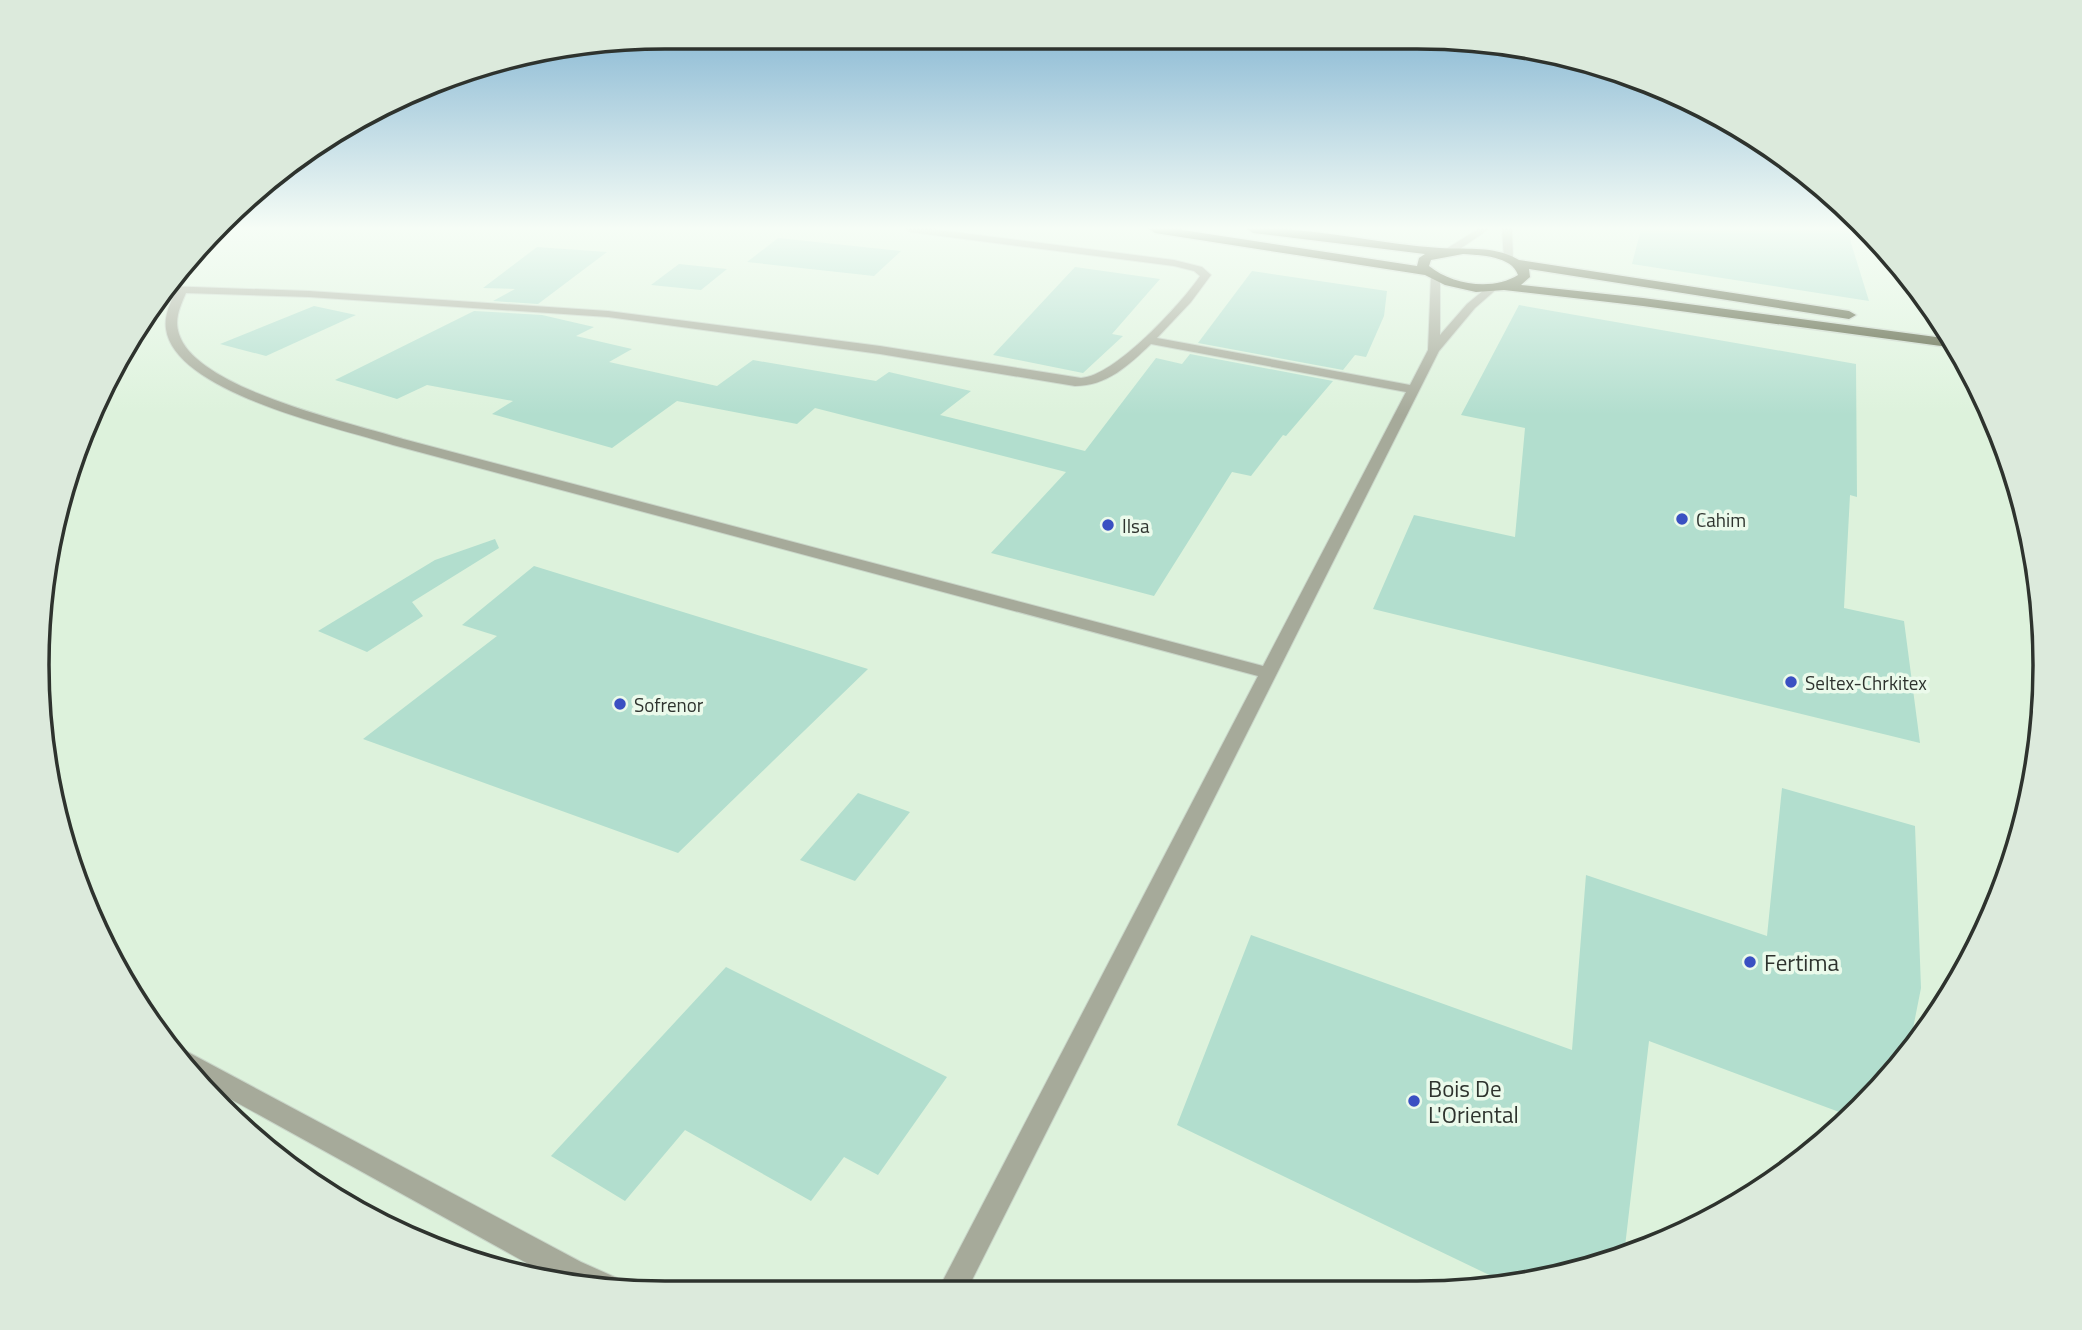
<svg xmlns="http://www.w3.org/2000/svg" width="2082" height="1330" font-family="'Titillium Web',sans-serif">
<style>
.built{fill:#ddf2dc}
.building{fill:#b2dece}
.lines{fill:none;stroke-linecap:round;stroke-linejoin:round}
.minor-casing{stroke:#c9d6c9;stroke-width:2}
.highway-casing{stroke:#c9d6c9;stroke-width:3}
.minor{fill:#a6aa9a;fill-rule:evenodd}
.highway{fill:#4e5635;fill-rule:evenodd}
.poi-dot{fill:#3a50c2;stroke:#ebfaeb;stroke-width:2.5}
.labels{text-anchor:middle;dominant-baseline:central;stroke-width:7;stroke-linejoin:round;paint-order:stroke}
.poi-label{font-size:19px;fill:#2e332e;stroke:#ebfaeb;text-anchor:start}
.near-poi-label{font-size:23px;fill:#2e332e;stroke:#ebfaeb;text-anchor:start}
.rim{fill:none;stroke:#2e332e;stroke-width:3.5}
</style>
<rect width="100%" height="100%" fill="#ebfaeb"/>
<path class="built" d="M224,229H1865L1915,282L1980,387L2024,502L2044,624L2040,747L2012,867L1961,979L1890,1079L1800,1163L1695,1228L1579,1272L1458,1292L583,1288L424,1245L251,1138L142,1014L58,827L38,624L70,463L167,282Z"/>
<g class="building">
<path d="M1641,229H1849L1851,243L1869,301L1632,264Z"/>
<path d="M778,238L901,251L874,276L747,262Z"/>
<path d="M537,247L607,252L538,304L493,301L515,289L483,288Z"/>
<path d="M679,264L727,269L701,290L651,285Z"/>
<path d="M1075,267L1160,279L1112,334L1123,336L1083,373L993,355Z"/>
<path d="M1252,271L1387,291L1384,316L1366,357L1355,355L1343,370L1198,343Z"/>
<path d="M1519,305L1856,364L1857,497L1850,495L1844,608L1904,621L1920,743L1373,609L1414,515L1515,537L1525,428L1461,415Z"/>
<path d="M314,306L356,315L266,356L220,344Z"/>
<path d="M474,311L542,315L594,327L576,336L632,349L609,362L717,386L753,360L876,381L889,372L971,391L940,415L1085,451L1156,358L1182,364L1190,354L1333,381L1286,436L1283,435L1251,476L1232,472L1154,596L991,553L1066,472L815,408L797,424L677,401L612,448L492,414L513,401L427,385L397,399L335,380Z"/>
<path d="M495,539L499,548L412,602L423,616L367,652L318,631L435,560Z"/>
<path d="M534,566L868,669L678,853L363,739L497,636L462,625Z"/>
<path d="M1782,788L1915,826L1921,988L1908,1054L1890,1079L1850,1116L1649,1041L1624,1255L1579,1272L1508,1284L1177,1125L1251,935L1572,1050L1586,875L1767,936Z"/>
<path d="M858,793L910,812L855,881L800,860Z"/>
<path d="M726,967L947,1077L878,1175L844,1157L811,1201L685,1130L625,1201L551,1156Z"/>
</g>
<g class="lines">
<defs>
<g id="minor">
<path d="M905,229H931L1174,260L1202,267L1211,275L1191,302L1157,338L1410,385L1428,350L1431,275L1440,277V335L1467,304L1490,285L1499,287L1475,308L1439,351L967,1290H938L1258,676L393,445C339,428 175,393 166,329C164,316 170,304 175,293L162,292L165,286L309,291L608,311L880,346L1081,378C1115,376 1181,304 1200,276L1194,271L1174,266L910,232ZM186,293L309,297L608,317L880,354L1075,386C1107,386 1129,365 1151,344L1406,392L1263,666L403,439C351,423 196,389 179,334C174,319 180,307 186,293Z"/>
<path d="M1478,229H1489L1454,253H1446V249Z"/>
<path d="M1502,229H1512L1513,261L1504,259Z"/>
<path d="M184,1050L581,1262L617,1278L621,1288H583L561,1282L205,1085L177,1053Z"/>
</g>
<path id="highway" d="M1149,229H1176L1417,266L1419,258L1425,254L1253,233L1247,229C1312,226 1376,244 1440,248C1468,250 1493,245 1519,260L1849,311L1856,315L1849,319L1529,269L1530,277L1521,285L1643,298L1951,339L1956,348L1643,306L1504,290L1476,292L1445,285L1425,275L1155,233ZM1463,254C1480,255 1512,256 1518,275C1493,291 1452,285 1429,266L1431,260Z"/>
</defs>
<use href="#minor" class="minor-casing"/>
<use href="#highway" class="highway-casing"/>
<use href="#minor" class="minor"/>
<use href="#highway" class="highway"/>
</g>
<linearGradient id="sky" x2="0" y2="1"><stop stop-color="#7db1d0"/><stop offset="0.55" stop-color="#f6fdf6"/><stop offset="1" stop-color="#f6fdf6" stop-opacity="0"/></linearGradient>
<rect width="2082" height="415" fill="url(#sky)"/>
<g class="poi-dot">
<circle cx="1682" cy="519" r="7"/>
<circle cx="1108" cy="525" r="7"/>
<circle cx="1791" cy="682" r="7"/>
<circle cx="620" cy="704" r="7"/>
<circle cx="1750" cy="962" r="7"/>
<circle cx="1414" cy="1101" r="7"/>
</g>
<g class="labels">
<g class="poi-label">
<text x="1696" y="519">Cahim</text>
<text x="1122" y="525">Ilsa</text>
<text x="1805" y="682">Seltex-Chrkitex</text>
<text x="634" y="704">Sofrenor</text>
</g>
<g class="near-poi-label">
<text x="1764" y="962">Fertima</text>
<text x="1428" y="1088">Bois De<tspan x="1428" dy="26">L'Oriental</tspan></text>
</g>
</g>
<path d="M0 0H2082V1330H0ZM665 49H1417A616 616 0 0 1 2033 665V665A616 616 0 0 1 1417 1281H665A616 616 0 0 1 49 665V665A616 616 0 0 1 665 49Z" fill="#dceadc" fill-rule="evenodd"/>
<path class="rim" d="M665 49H1417A616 616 0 0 1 2033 665V665A616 616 0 0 1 1417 1281H665A616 616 0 0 1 49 665V665A616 616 0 0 1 665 49Z"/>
</svg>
